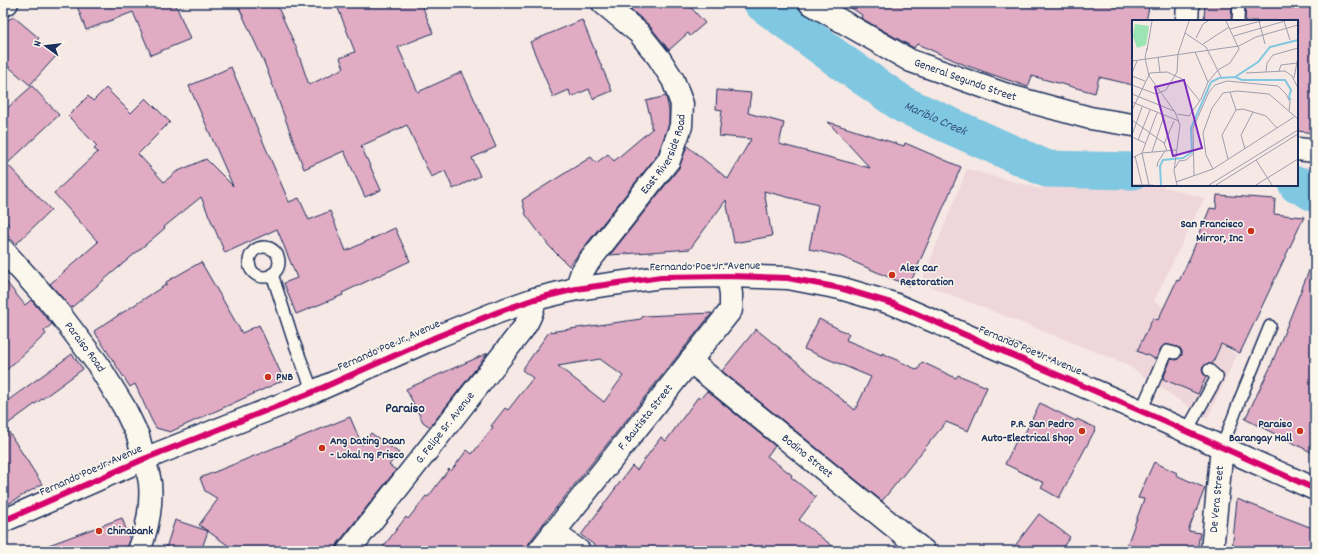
<svg xmlns="http://www.w3.org/2000/svg" width="1318" height="554" font-family="Dekko,sans-serif">
<style>
.built{fill:#efd6da}
.lines{fill:none;stroke-linecap:round;stroke-linejoin:round}
.river{stroke:#80c7e1;stroke-width:37}
.building{fill:#e0abc3;stroke:#1b2f5e;fill-rule:evenodd}
.lane-casing{stroke:#1b2f5e;stroke-width:14}
.street-casing{stroke:#1b2f5e;stroke-width:25}
.secondary-casing{stroke:#1b2f5e;stroke-width:25}
.lane{stroke:#fbf7ec;stroke-width:11}
.street{stroke:#fbf7ec;stroke-width:22}
.secondary{stroke:#fbf7ec;stroke-width:22}
.cycleway-casing{stroke:#fbf7ec;stroke-width:8}
.cycleway{stroke:#d6006c;stroke-width:6}
.poi-dot{fill:#c8321e;stroke:#fbf7ec;stroke-width:1.5}
.labels{text-anchor:middle;dominant-baseline:central;stroke-width:3;stroke-linejoin:round;paint-order:stroke}
.street-label{font-size:12px;fill:#1b2f5e;stroke:#fbf7ec}
.poi-label{font-size:12px;font-weight:bold;fill:#1b2f5e;stroke:#fbf7ec;text-anchor:start}
.water-label{font-size:13px;font-style:italic;fill:#34557f;stroke:#fbf7ec}
.quarter-label{font-size:14px;font-weight:bold;fill:#1b2f5e;stroke:#fbf7ec}
.inset-river{fill:none;stroke:#80c7e1;stroke-width:2}
.inset-road{fill:none;stroke:#9e9eae;stroke-width:1}
.view{fill:#7b2cbf;fill-opacity:0.15;stroke:#7b2cbf;stroke-width:2}
.inset-edge{fill:none;stroke:#1b2f5e;stroke-width:2}
</style>
<rect width="100%" height="100%" fill="#f6e8e4"/>
<filter id="ink" filterUnits="userSpaceOnUse"><feTurbulence type="fractalNoise" baseFrequency=".025" numOctaves="2"/><feDisplacementMap in="SourceGraphic" scale="8" xChannelSelector="R" yChannelSelector="G"/><feConvolveMatrix kernelMatrix="1 2 1 2 8 2 1 2 1" color-interpolation-filters="sRGB"/></filter>
<g filter="url(#ink)">
<path class="built" d="M967,169L1041,189L1069,178H1132L1133,179V185H1157L1204,198L1154,301L1237,355L1207,419L1124,363L921,283Z"/>
<g class="lines">
<g class="river">
<path id="s1" d="M762,3L842,62L904,105L1047,169L1133,171"/>
<path d="M1297,185H1300L1315,194"/>
</g>
</g>
<g class="building">
<path d="M76,3H175L190,39L151,55L133,12L86,30Z"/>
<path d="M237,3H276L296,47L309,85L344,68L340,58L355,52L336,3H421L433,33L398,47L418,92L462,72L496,147L472,158L480,176L453,189L445,171L431,177L407,125L361,146L381,190L365,197L344,151L304,169L264,62Z"/>
<path d="M623,3H687L705,23L690,36L688,33L669,50L649,25Z"/>
<path d="M844,3H1150L1146,21H1133V85L1099,77L1095,93L1032,76L1028,87L965,65L917,44L914,48L861,18L862,15Z"/>
<path d="M1205,3H1232L1231,21H1204Z"/>
<path d="M1246,3H1315V133L1297,131V21H1245Z"/>
<path d="M14,17L39,38L37,40L56,56L30,85L3,62V22Z"/>
<path d="M582,20L612,91L593,99L589,89L571,97L569,90L553,97L530,42Z"/>
<path d="M231,67L289,202L299,198L309,220L330,211L346,251L395,228L410,261L342,293L343,295L296,314L284,283L297,278L277,229L225,253L201,197L164,227L165,228L71,308L50,284L98,242L54,193L98,152L94,149L97,146L68,116L88,96L93,101L106,88L131,113L146,98L170,122L138,154L164,182L176,172L206,159L233,186L189,86Z"/>
<path d="M32,86L59,115L7,164L51,210L16,244L4,232L10,226L3,219V112Z"/>
<path d="M717,90L751,93L748,113L784,123L779,144L870,168L828,122L904,146L905,143L961,167L909,286L840,256L809,249L818,205L764,191L772,236L734,243L726,200L690,249L610,255L679,168L687,146L728,179L751,139L719,136L722,110L716,109Z"/>
<path d="M666,96L669,110V124L658,154L569,266L549,246L526,215L522,200L591,157L596,163L608,154L614,161L653,128H651V119L646,101Z"/>
<path d="M1217,195L1275,199L1274,214L1304,217L1240,353L1221,344L1212,364H1206L1202,368L1203,373L1206,377L1198,394L1163,379L1171,359L1177,360L1182,355V351L1180,348L1165,344L1161,348L1156,359L1137,351L1153,318L1158,320L1177,280L1179,281L1191,255L1210,208L1216,209Z"/>
<path d="M1314,258H1315V454L1245,419L1270,368Z"/>
<path d="M201,262L242,333L259,325L284,380L170,432L156,428L151,419L135,384L130,387L94,331L167,284L166,282Z"/>
<path d="M3,278L25,305L31,300L52,324L44,331L46,334L3,373Z"/>
<path d="M712,313L543,524L529,543L527,551H380L406,517L408,519L426,496L428,497L449,469L451,471L467,450L472,454L493,427L491,426L505,408L508,410L533,378L522,370L549,332L641,319L643,316ZM600,359L623,376L604,402L558,366Z"/>
<path d="M819,319L849,334L846,340L882,355V353L918,370L922,362L956,378L958,375L987,387L968,431L946,422L882,501L722,371L756,329L855,410L871,377L804,349Z"/>
<path d="M488,353L430,427L423,422L406,389Z"/>
<path d="M72,354L83,369L5,426L42,484L3,507V404Z"/>
<path d="M707,391L775,446L767,456L792,475L791,477L816,497L799,520L839,551H602L581,535L632,466L637,470L661,437L666,441L698,397L700,399Z"/>
<path d="M1040,403L1076,421L1077,419L1096,428L1059,498L1041,488L1044,483L1005,464L1017,439L1021,441Z"/>
<path d="M350,417L362,445L371,433L399,453L389,465L396,470L338,543L336,551H236L199,525L218,499L205,491L200,478Z"/>
<path d="M1154,462L1177,473L1176,475L1205,488L1188,531L1200,533L1197,551H1156L1127,545L1144,499L1138,498Z"/>
<path d="M1237,499L1315,529V551H1232Z"/>
<path d="M1039,514L1070,537L1060,551H1011Z"/>
<path d="M122,518L130,540L128,546L124,547L125,551H39L38,549Z"/>
<path d="M175,520L208,531L201,551H165Z"/>
</g>
<g class="lines">
<defs>
<g id="lane">
<path d="M1238,21L1239,3"/>
<circle cx="264" cy="262" r="15"/>
<path d="M272,274L294,342L313,392"/>
<path d="M1141,411L1167,351L1175,353"/>
<path d="M1186,432L1217,377L1209,370"/>
<path d="M1222,447L1241,397L1270,326"/>
</g>
<g id="street">
<path id="s2" d="M810,3L911,61L1010,96L1090,118L1133,125"/>
<path d="M3,5L7,3"/>
<path d="M1187,21L1188,3"/>
<path d="M1297,149L1315,151"/>
<path id="s3" d="M576,289L582,272L587,264L669,160L681,126L682,104L673,80L659,58L639,33L603,3"/>
<path id="s4" d="M690,361L924,551"/>
<path d="M553,532L579,551"/>
<path d="M139,551C147,530 152,506 150,483C149,475 146,467 144,459"/>
<path id="s5" d="M539,551L731,310V294L728,276"/>
<path id="s6" d="M1212,551L1222,447"/>
</g>
<g id="secondary">
<path id="s7" d="M3,250L56,309L97,363L124,407L138,436L144,459"/>
<path d="M3,521L144,459L313,392L436,337L498,312L535,299L576,289L661,277L728,276L788,278L840,288L894,304L1141,411L1315,489"/>
<path id="s8" d="M348,551L523,329C530,319 533,311 535,299"/>
</g>
</defs>
<use href="#lane" class="lane-casing"/>
<use href="#street" class="street-casing"/>
<use href="#secondary" class="secondary-casing"/>
<use href="#lane" class="lane"/>
<use href="#street" class="street"/>
<use href="#secondary" class="secondary"/>
<defs>
<path id="cycleway" d="M3,521L144,459L313,392L436,337L498,312L535,299L576,289L661,277L728,276L788,278L840,288L894,304L1141,411L1315,489"/>
</defs>
<use href="#cycleway" class="cycleway-casing"/>
<use href="#cycleway" class="cycleway"/>
</g>
</g>
<g class="poi-dot">
<circle cx="1251" cy="231" r="4"/>
<circle cx="892" cy="275" r="4"/>
<circle cx="268" cy="377" r="4"/>
<circle cx="1082" cy="431" r="4"/>
<circle cx="1300" cy="431" r="4"/>
<circle cx="322" cy="448" r="4"/>
<circle cx="99" cy="531" r="4"/>
</g>
<g class="labels">
<g class="street-label">
<text stroke="none"><textPath href="#s2" startOffset="174">General Segundo Street</textPath></text>
<text stroke="none"><textPath href="#s3" startOffset="163">East Riverside Road</textPath></text>
<text transform="translate(705 267) rotate(-1)">Fernando Poe Jr. Avenue</text>
<text transform="translate(389 346) rotate(-24)">Fernando Poe Jr. Avenue</text>
<text stroke="none"><textPath href="#s7" startOffset="127">Paraiso Road</textPath></text>
<text transform="translate(1030 351) rotate(23)">Fernando Poe Jr. Avenue</text>
<text stroke="none"><textPath href="#s5" startOffset="171">F. Bautista Street</textPath></text>
<text stroke="none"><textPath href="#s8" startOffset="157">G. Felipe Sr. Avenue</textPath></text>
<text stroke="none"><textPath href="#s4" startOffset="151">Bodino Street</textPath></text>
<text transform="translate(91 471) rotate(-24)">Fernando Poe Jr. Avenue</text>
<text stroke="none"><textPath href="#s6" startOffset="52">De Vera Street</textPath></text>
</g>
<g class="poi-label">
<text x="1243" y="224" text-anchor="end">San Francisco<tspan x="1243" dy="14">Mirror, Inc</tspan></text>
<text x="900" y="268">Alex Car<tspan x="900" dy="14">Restoration</tspan></text>
<text x="276" y="377">PNB</text>
<text x="1074" y="424" text-anchor="end">P.R. San Pedro<tspan x="1074" dy="14">Auto-Electrical Shop</tspan></text>
<text x="1292" y="424" text-anchor="end">Paraiso<tspan x="1292" dy="14">Barangay Hall</tspan></text>
<text x="330" y="441">Ang Dating Daan<tspan x="330" dy="14">- Lokal ng Frisco</tspan></text>
<text x="107" y="531">Chinabank</text>
</g>
<g class="water-label">
<text stroke="none"><textPath href="#s1" startOffset="209">Mariblo Creek</textPath></text>
</g>
<g class="quarter-label">
<text x="405" y="409">Paraiso</text>
</g>
</g>
<g transform="translate(1132 20)">
<rect width="166" height="166" fill="#f6e8e4"/>
<path d="M3,4L17,6L14,25L5,28L1,16Z" fill="#9be4b3"/>
<path class="inset-river" d="M103,57L110,60H153L159,70L157,77L159,80M29,165L28,146L31,140L51,138L60,132L59,108L79,62L87,58L103,57L126,42L138,27L166,20"/>
<path class="inset-road" d="M127,1L133,24M152,1L158,20M98,9L129,1M53,13L74,27L89,57M102,16L153,1M64,18L71,4L76,1M71,24L97,7M15,28L13,38L17,56L43,92L48,105L42,151L45,165M15,30L20,1M63,32L76,62M26,37L28,52M0,41L107,26L124,17L166,5M147,51L149,45L165,43M134,52L135,43L141,35L166,28M0,53L5,41M114,53L153,51L160,56L166,68M0,56L13,61M162,58L166,37M0,65L24,74L34,70L45,52L46,34L57,1M98,72L104,90M0,74L42,91M0,82L47,101M0,90L18,53L35,52L50,59L68,81M45,94L57,96L69,79L76,62L86,50L98,43L107,29L94,1M0,100L32,123L35,131M0,115L10,87M0,117L13,123M6,120L18,90M32,124L42,101M113,129L109,115L121,92M20,132L32,96M3,136L10,165M0,138L10,133L44,130M96,139L90,115L104,90L111,89L134,96L145,108M124,140L140,165M25,147L26,142L33,131M43,148L47,141L54,140L62,133M81,149L74,135L71,113L80,88L91,73L105,71L137,74L166,99M62,156L61,108L77,72L83,65L95,61L146,66L154,74L158,82L157,91M44,162L81,149L162,97M1,165H21M17,165L10,133L25,93M77,165L166,110M84,165L166,114M124,165L166,139"/>
<path class="view" d="M52,60L70,128L41,136L23,67Z"/>
<rect width="166" height="166" class="inset-edge"/>
</g>
<rect width="1318" height="554" fill="none" stroke="#fbf7ec" stroke-width="16"/>
<rect x="8" y="8" width="1302" height="538" fill="none" stroke="#1b2f5e" stroke-width="1.5" filter="url(#ink)"/>
<g transform="translate(46 46) rotate(285)" stroke="#fbf7ec" stroke-width="3" paint-order="stroke">
<path d="M0-3L7 15L0 10L-7 15Z" fill="#1b2f5e"/>
<text y="-6" font-size="11" font-weight="bold" text-anchor="middle" fill="#1b2f5e">N</text>
</g>
</svg>
